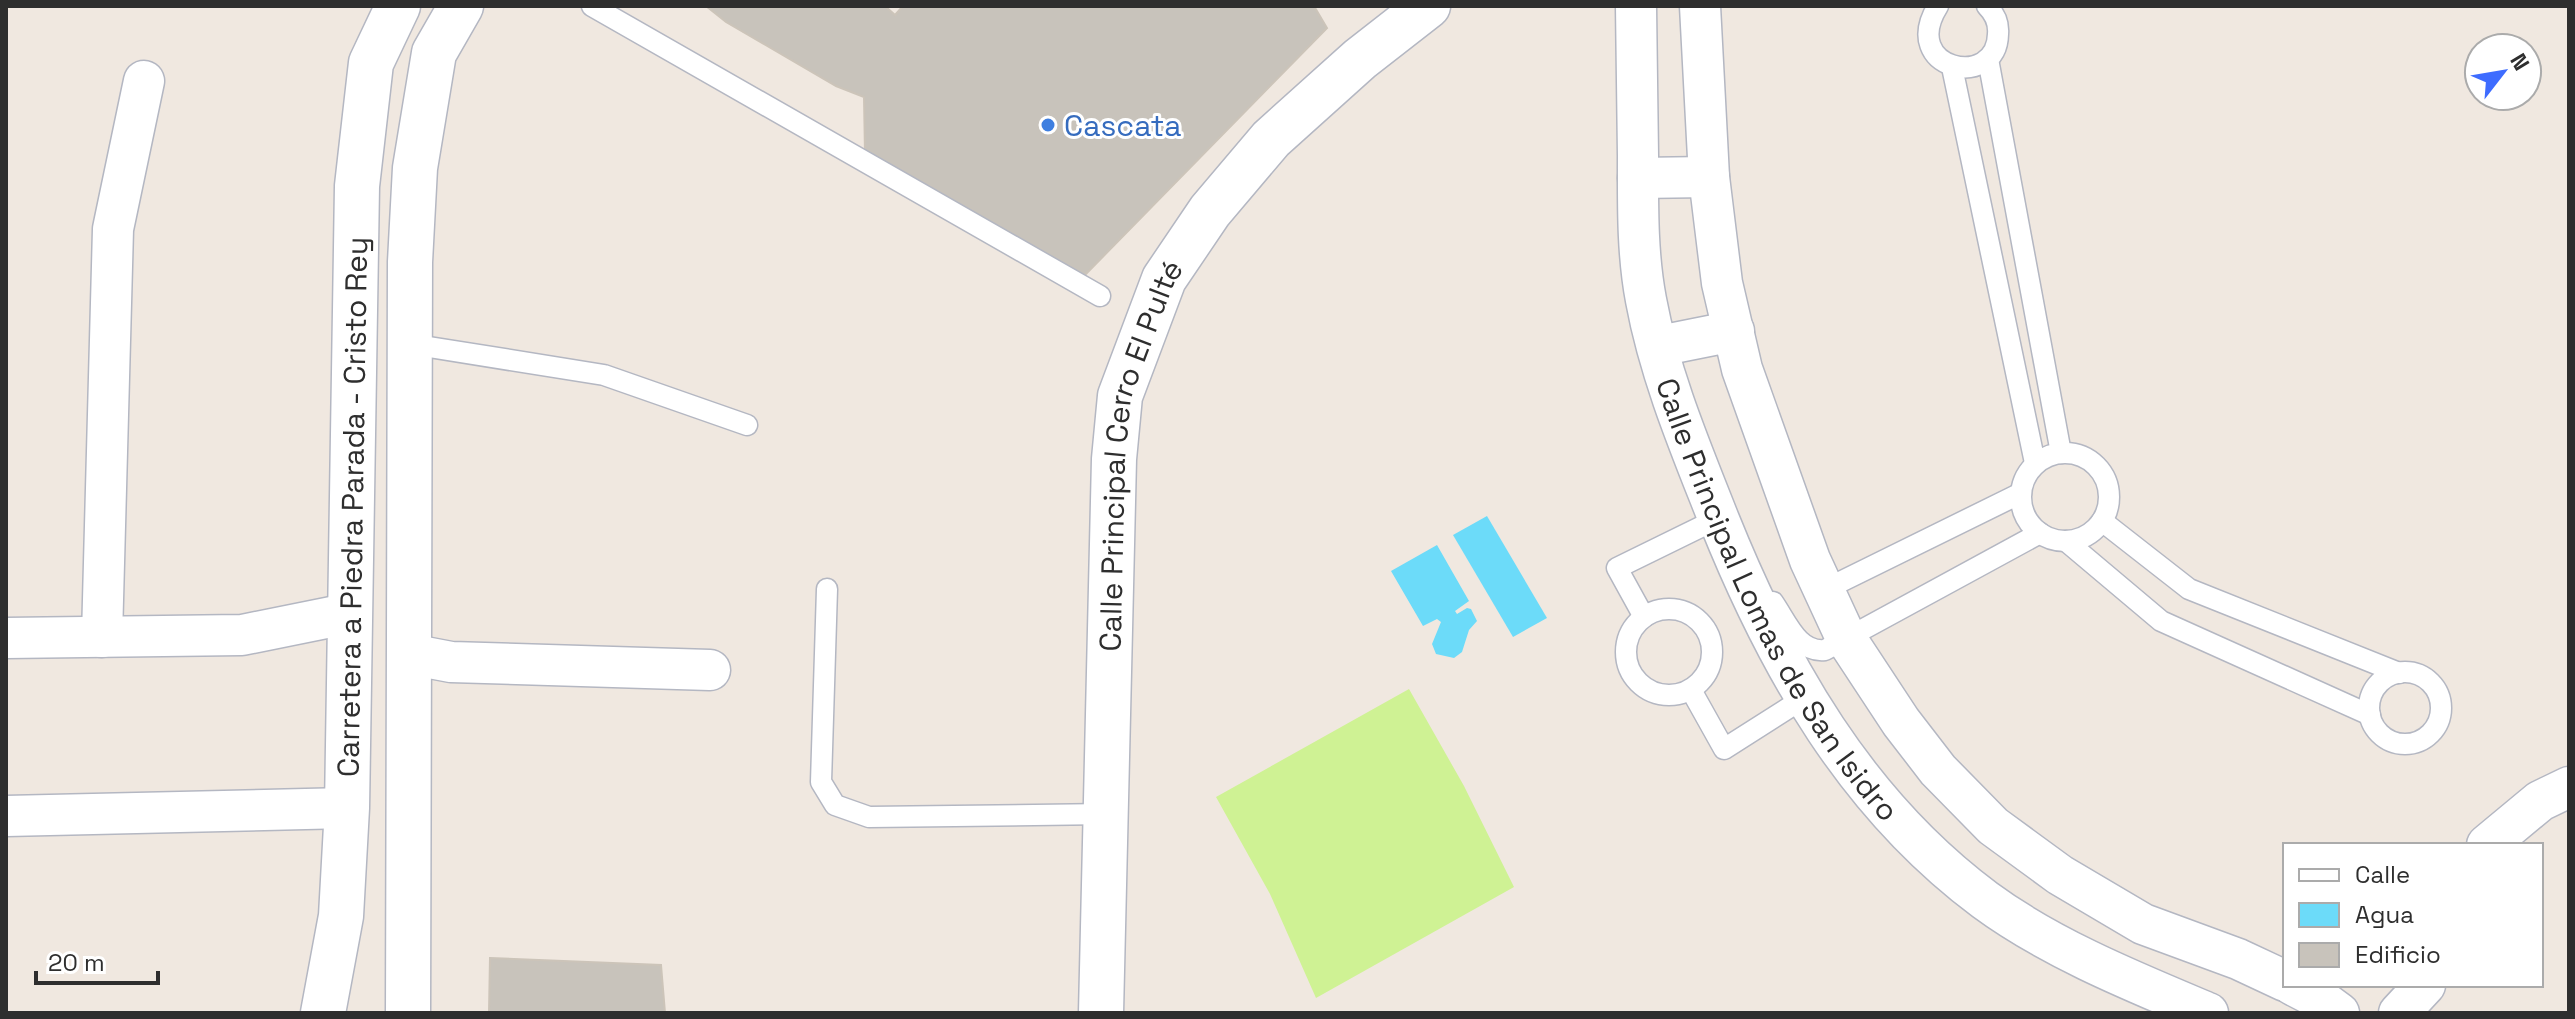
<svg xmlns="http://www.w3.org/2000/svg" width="2575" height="1019" font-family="'Space Grotesk',sans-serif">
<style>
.pitch{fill:#cff294}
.water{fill:#6cdbf9}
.building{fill:#c8c3bb;stroke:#ccc4b9;stroke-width:2}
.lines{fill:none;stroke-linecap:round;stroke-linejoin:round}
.lane-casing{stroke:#b4b7c2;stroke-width:23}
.street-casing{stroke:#b4b7c2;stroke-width:43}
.secondary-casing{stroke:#b4b7c2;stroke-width:47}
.lane{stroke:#fff;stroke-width:20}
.street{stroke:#fff;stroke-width:40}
.secondary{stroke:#fff;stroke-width:44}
.shop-dot{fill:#3f7fe0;stroke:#fff;stroke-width:3}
.labels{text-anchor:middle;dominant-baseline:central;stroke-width:6;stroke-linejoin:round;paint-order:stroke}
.shop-label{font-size:30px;fill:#366cbe;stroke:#fff;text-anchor:start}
.street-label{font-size:30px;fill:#2e2e2e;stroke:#fff}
</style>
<rect width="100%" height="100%" fill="#f0e8e0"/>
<path class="pitch" d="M1409,689L1464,786L1514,887L1316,998L1270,894L1216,797Z"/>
<g class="water">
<path d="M1487,516L1547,618L1513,637L1453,535Z"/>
<path d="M1437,545L1469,601L1455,611L1457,614L1467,608L1471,609L1477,621L1469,630L1462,652L1454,658L1436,654L1432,644L1441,622L1437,619L1423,626L1391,571Z"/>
</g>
<g class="building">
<path d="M706,6H885L895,15L903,6H1314L1327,28L1084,276L865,153L864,97L836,86L726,22Z"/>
<path d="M490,958L661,965L665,1013H489Z"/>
</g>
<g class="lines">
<defs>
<g id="lane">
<path d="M592,6L1100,296"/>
<path d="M1938,6C1898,70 1997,91 1998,34C1999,23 1995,14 1987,6"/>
<path d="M1988,59L2061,453"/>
<path d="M1952,67L2035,463"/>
<path d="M410,344L604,375L747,425"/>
<circle cx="2065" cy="497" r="44"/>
<path d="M2102,521L2189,589L2399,673"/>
<path d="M2066,541L2161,621L2370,715"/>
<path d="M827,589L821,782L835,805L869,817L1108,814"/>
<path d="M1824,590L2021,493"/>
<path d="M1773,602C1787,622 1798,653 1825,650L2040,533"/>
<circle cx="1669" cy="652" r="43"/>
<path d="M1644,617L1617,568L1719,518"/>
<circle cx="2405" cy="708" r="36"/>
<path d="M1691,690L1724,749L1804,698"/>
</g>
<g id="street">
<path id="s1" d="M1636,6C1637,56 1637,106 1638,156C1638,204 1637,253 1646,300C1660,376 1691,449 1719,520C1778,667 1856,804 1985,900C2050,948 2134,982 2208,1013"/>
<path d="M1700,6L1709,177L1722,283L1742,369L1810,560L1847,640L1901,722L1938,770L1993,826L2060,875L2143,924L2238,959L2285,981"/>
<path d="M1638,178L1709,177"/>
<path d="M1659,346L1734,331"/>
<path d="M102,637L113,229L144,81"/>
<path d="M6,638L242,635L351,613"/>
<path d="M409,654L451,662L710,670"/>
<path d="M6,816L347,808"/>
<path d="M2487,845L2540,801L2569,787"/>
<path d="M2293,985L2320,999L2339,1013"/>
<path d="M2399,1013L2425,985"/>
</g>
<g id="secondary">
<path id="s2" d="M323,1013L341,916L347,808L357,186L371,63L398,6"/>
<path d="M408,1013L410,262L415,168L434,53L461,6"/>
<path id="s3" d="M1101,1013L1114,459L1120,396L1164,279L1210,211L1271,139L1360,59L1428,6"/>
</g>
</defs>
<use href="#lane" class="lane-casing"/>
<use href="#street" class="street-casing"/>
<use href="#secondary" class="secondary-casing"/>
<use href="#lane" class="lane"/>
<use href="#street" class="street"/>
<use href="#secondary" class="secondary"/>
</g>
<circle class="shop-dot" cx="1048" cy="125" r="8"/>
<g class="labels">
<g class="shop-label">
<text x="1064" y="125">Cascata</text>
</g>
<g class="street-label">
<text stroke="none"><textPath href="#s3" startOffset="562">Calle Principal Cerro El Pulté</textPath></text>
<text stroke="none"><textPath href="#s2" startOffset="508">Carretera a Piedra Parada - Cristo Rey</textPath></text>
<text stroke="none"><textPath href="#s1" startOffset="624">Calle Principal Lomas de San Isidro</textPath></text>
</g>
</g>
<rect width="2575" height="1019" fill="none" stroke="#2e2e2e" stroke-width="16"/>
<rect x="2283" y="843" width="260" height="144" fill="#ffffff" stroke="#ababab" stroke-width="2"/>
<rect x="2299" y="869" width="40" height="12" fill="#ffffff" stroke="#ababab" stroke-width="2"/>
<text x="2355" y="883" font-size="24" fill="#2e2e2e">Calle</text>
<rect x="2299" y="903" width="40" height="24" fill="#6cdbf9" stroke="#ababab" stroke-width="2"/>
<text x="2355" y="923" font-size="24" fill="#2e2e2e">Agua</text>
<rect x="2299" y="943" width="40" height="24" fill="#c8c3bb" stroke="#ababab" stroke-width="2"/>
<text x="2355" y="963" font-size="24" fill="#2e2e2e">Edificio</text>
<g transform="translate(2503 72) rotate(59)"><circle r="38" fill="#ffffff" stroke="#ababab" stroke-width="2"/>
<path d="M0-6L14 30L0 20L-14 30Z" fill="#3e6cff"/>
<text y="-12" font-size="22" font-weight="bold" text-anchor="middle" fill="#2e2e2e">N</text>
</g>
<path d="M36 971v12h122v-12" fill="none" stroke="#2e2e2e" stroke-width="4"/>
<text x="48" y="971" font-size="24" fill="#2e2e2e" stroke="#ffffff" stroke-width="6" paint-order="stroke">20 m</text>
</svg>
